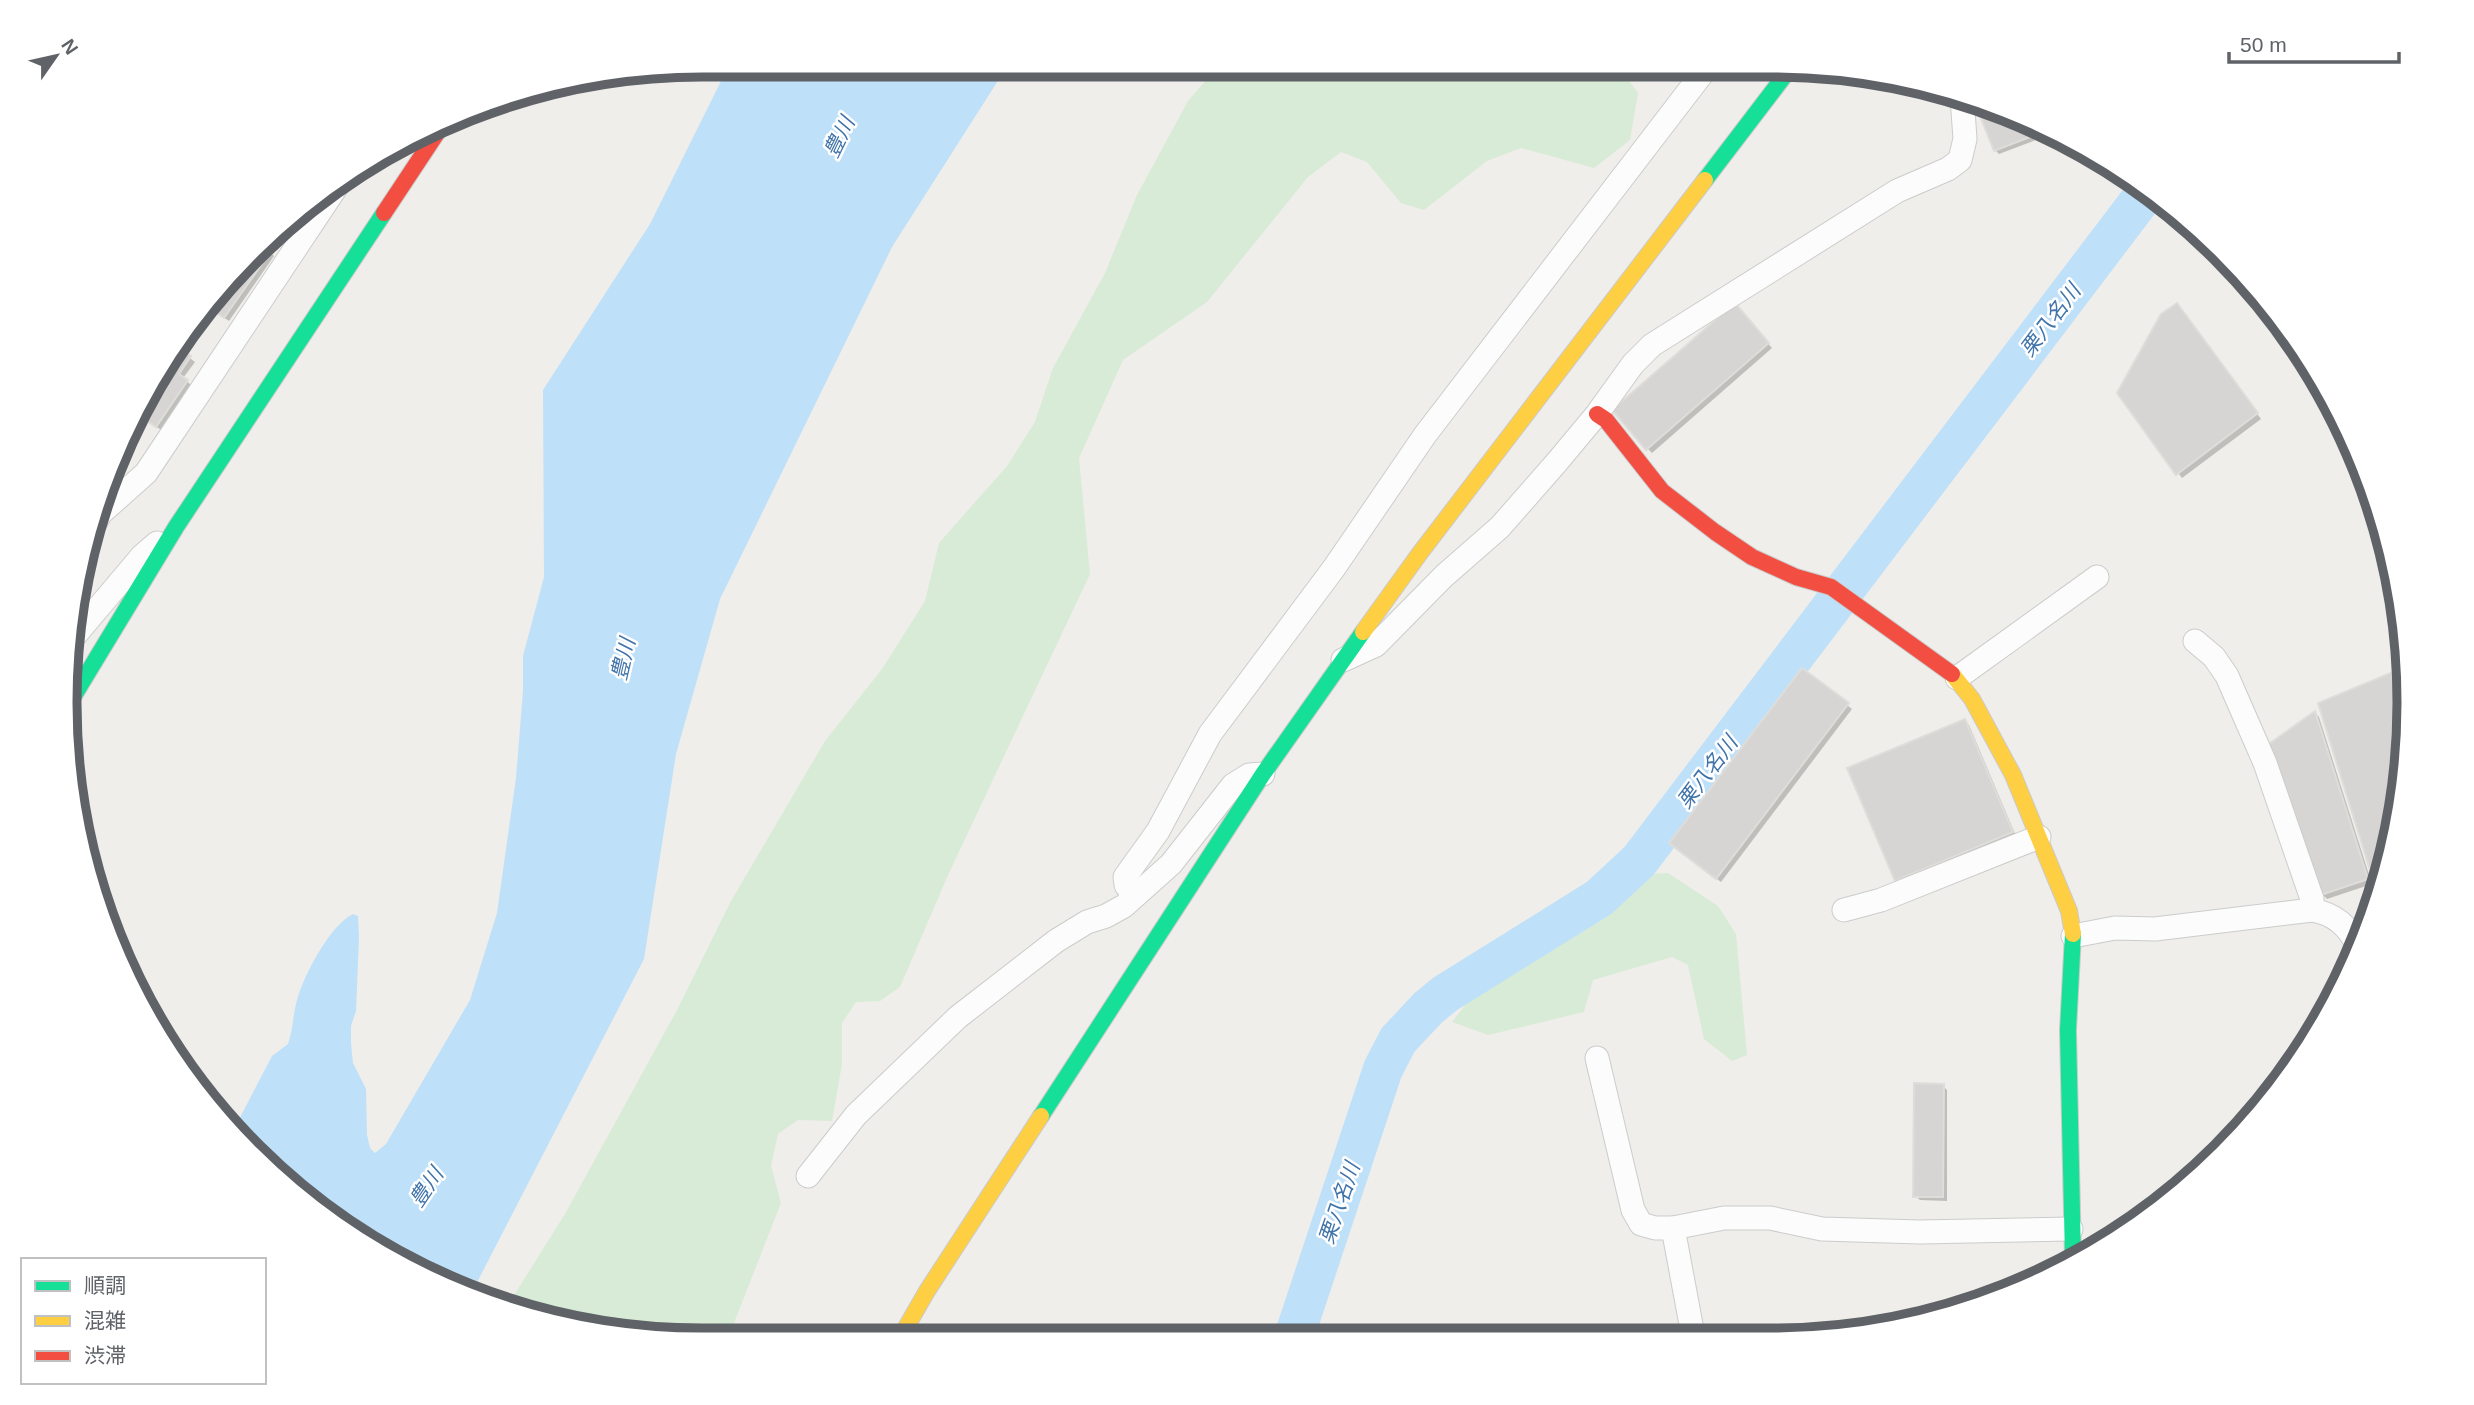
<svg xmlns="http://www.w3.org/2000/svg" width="2474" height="1405" font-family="Helvetica,'Noto Sans JP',sans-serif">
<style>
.green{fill:#d8ebd6}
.water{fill:#bfe0f9}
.shadow{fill:#0003}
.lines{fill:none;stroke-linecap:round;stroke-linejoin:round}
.river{stroke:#bfe0f9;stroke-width:40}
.building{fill:#d6d5d3;stroke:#deddd9;stroke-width:2}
.street-casing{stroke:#cbcccc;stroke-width:25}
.fast-casing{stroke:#cacacb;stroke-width:18}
.slow-casing{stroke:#cacacb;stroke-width:18}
.jam-casing{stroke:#cacacb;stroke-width:18}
.street{stroke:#fdfcfc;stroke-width:23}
.fast{stroke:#16e098;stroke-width:16}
.slow{stroke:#ffcf43;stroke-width:16}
.jam{stroke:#f24e42;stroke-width:16}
.labels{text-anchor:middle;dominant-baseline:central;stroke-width:5;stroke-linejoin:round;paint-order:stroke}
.water-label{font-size:21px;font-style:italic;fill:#4174aa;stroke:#fff}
.rim{fill:none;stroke:#5f6368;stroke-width:9}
</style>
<rect width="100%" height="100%" fill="#efeeea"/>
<g class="green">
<path d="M1219,65L1618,66L1638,93L1630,140L1594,168L1521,148L1487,161L1424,210L1401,203L1367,162L1341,152L1308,177L1207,302L1123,360L1079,458L1090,574L948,875L900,987L880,1001L856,1002L842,1023V1064L832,1121L798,1120L778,1134L771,1166L781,1203L734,1323L722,1339H661L506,1308L565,1214L677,1010L731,901L825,741L882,669L925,601L939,543L1007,466L1035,422L1053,368L1105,273L1137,195L1188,101Z"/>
<path d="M1668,873L1718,906L1736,934L1747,1055L1732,1061L1704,1039L1688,965L1672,957L1593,980L1584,1012L1488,1035L1452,1022L1474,994L1614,906L1646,874Z"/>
</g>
<path class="water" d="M729,65H1008L892,247L720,599L676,754L644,959L471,1294L383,1255L233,1131L272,1056L288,1044C293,1029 293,1015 297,1000C304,975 330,925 353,914L358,916L359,938L356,1011L351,1026V1044L353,1063L366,1089L367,1135L370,1148L375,1153L386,1144L470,1000L497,913L516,778L523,691V656L544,577L543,390L650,224Z"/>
<g class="shadow">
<path d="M1978,103L2052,134L1999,154L1995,150Z"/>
<path d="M270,252L274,256L229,321L210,308Z"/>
<path d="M2181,309L2261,419L2182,478L2119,393Z"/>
<path d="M1739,310L1772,348L1652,453L1648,449Z"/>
<path d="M174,346L195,362L183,378L191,385L161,430L141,416Z"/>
<path d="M1802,670L1852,709L1721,882L1676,847Z"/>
<path d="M2392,674L2397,679L2406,708L2404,786L2380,889L2376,885Z"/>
<path d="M2315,713L2319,717L2372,884L2327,899L2322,894Z"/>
<path d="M1965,721L1969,725L2016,836L1901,884L1896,880Z"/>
<path d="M1943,1086L1947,1090V1201L1920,1200L1915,1196Z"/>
</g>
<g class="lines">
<path class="river" d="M1294,1337L1383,1069L1398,1040L1428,1008L1445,994L1599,898L1639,861L2147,191"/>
</g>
<g class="building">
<path d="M1975,103L2045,131L1994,151Z"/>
<path d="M267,247L271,251L224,318L209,308Z"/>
<path d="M1735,303L1769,343L1646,450L1612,410Z"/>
<path d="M2177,303L2258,413L2176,475L2117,393L2161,314Z"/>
<path d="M175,345L191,356L179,374L188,380L156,427L141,417Z"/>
<path d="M1802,668L1849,703L1716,879L1669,843Z"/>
<path d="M2393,672L2406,712L2404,786L2381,884L2375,886L2318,703Z"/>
<path d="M2315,711L2368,879L2321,895L2269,744Z"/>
<path d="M1965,719L2013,832L1895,881L1847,768Z"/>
<path d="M1914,1083L1944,1084L1943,1197H1913Z"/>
</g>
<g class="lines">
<defs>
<g id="street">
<path d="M88,534L101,513L146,473L339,183"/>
<path d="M77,633L142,556L157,543"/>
<path d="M2195,641L2214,657L2227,676L2265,763L2312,899V910"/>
<path d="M1343,660L1376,645L1444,576L1500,527L1557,462L1597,414L1633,364L1652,345L1897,191L1948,169L1960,160L1965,139L1962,97"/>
<path d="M1957,678L2097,577"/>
<path d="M1140,891L1132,892L1126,885L1125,877L1158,831L1210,734L1334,568L1425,435L1708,66"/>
<path d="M1844,910L1881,900L2039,837"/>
<path d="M2073,936L2115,928L2155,929L2312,910C2335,914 2348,926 2358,946"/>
<path d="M1597,1058L1633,1210L1641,1224L1655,1228H1673L1724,1218H1770L1822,1229L1920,1232L2071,1229"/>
<path d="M808,1176L856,1115L958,1017L1056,941L1087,922L1106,916L1124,906L1171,864L1233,785L1249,775L1263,774"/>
<path d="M1673,1228L1693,1335"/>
</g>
<g id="fast">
<path d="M1705,180L1792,66"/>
<path d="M70,702L176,527L384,213"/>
<path d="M2073,934L2068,1030L2073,1259"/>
<path d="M1041,1116L1263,774L1363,632"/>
</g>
<g id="slow">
<path d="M1363,632L1420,553L1705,180"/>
<path d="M1952,674L1972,699L2013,775L2069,911L2073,934"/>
<path d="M900,1338L927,1291L1041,1116"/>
</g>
<g id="jam">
<path d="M384,213L439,130"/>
<path d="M1597,414L1606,420L1662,491L1715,532L1752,557L1796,577L1831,587L1952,674"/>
</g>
</defs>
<use href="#street" class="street-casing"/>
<use href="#fast" class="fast-casing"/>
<use href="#slow" class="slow-casing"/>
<use href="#jam" class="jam-casing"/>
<use href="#street" class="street"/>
<use href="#fast" class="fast"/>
<use href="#slow" class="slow"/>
<use href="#jam" class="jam"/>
</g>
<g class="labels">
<g class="water-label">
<text transform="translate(839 137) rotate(-64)">豊川</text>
<text transform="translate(2050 320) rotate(-53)">栗八名川</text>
<text transform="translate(623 659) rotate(-77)">豊川</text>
<text transform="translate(1707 772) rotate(-53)">栗八名川</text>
<text transform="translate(426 1187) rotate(-56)">豊川</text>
<text transform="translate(1339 1203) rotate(-71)">栗八名川</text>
</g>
</g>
<path d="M0 0H2474V1405H0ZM702 77H1772A625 625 0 0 1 2397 702V703A625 625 0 0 1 1772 1328H702A625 625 0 0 1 77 703V702A625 625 0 0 1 702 77Z" fill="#fff" fill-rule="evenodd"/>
<path class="rim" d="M702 77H1772A625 625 0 0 1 2397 702V703A625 625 0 0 1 1772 1328H702A625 625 0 0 1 77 703V702A625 625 0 0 1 702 77Z"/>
<rect x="21" y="1258" width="245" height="126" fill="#ffffff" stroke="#bfc1c3" stroke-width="2"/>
<rect x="35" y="1281" width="35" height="10" fill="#16e098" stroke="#bfc1c3" stroke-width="2"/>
<text x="84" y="1293" font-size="21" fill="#5f6368">順調</text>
<rect x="35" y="1316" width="35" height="10" fill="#ffcf43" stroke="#bfc1c3" stroke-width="2"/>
<text x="84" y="1328" font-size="21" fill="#5f6368">混雑</text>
<rect x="35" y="1351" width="35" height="10" fill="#f24e42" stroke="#bfc1c3" stroke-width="2"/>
<text x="84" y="1363" font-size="21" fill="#5f6368">渋滞</text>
<g transform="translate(56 56) rotate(56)" stroke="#ffffff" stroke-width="5" paint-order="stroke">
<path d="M0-5L12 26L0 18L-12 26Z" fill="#5f6368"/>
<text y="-10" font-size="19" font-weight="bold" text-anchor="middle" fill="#5f6368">N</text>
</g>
<path d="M2229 52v10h170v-10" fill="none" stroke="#5f6368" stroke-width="3.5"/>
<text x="2240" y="52" font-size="21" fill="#5f6368" stroke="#ffffff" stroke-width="5" paint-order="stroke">50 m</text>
</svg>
